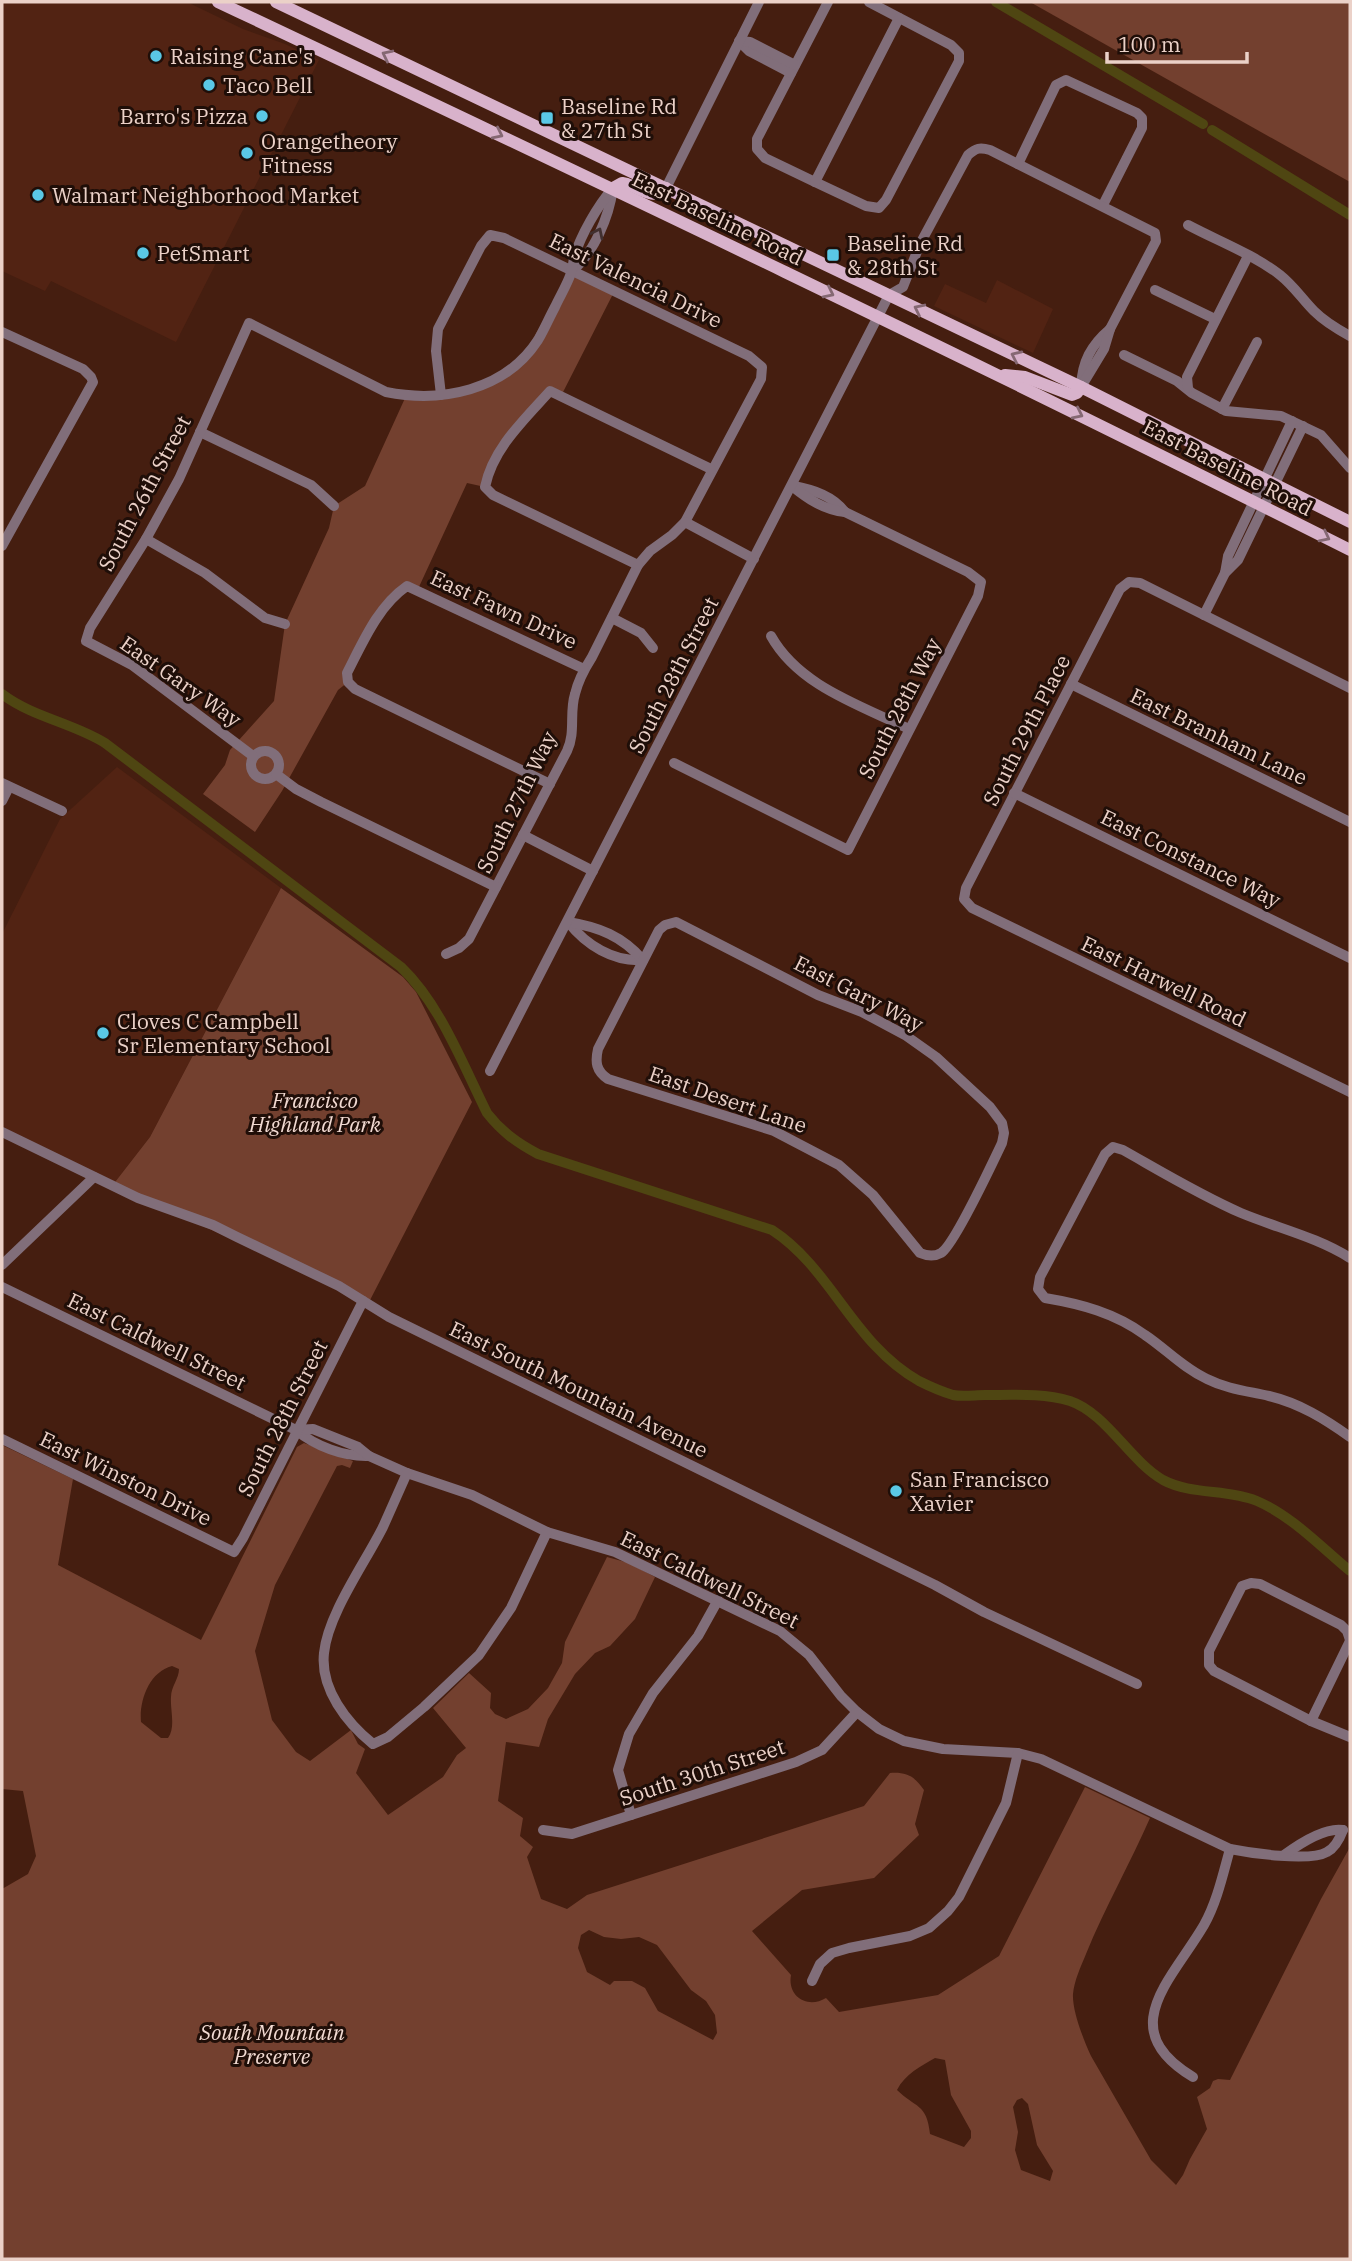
<svg xmlns="http://www.w3.org/2000/svg" width="1352" height="2261" font-family="'IBM Plex Serif',serif">
<style>
.built{fill:#522313}
.green{fill:#73402f;fill-rule:evenodd}
.lines{fill:none;stroke-linecap:round;stroke-linejoin:round}
.canal{stroke:#4f4612;stroke-width:10}
.minor{stroke:#816e7a;stroke-width:10}
.major{stroke:#d8b2cb;stroke-width:12}
.oneway{stroke:#856873}
.oneway2{stroke:#413030}
.poi-dot{fill:#5ac8e6;stroke:#1f0e08;stroke-width:2.5}
.labels{text-anchor:middle;dominant-baseline:central;stroke-width:6;stroke-linejoin:round;paint-order:stroke}
.poi-label{font-size:21px;fill:#ebd1c8;stroke:#1f0e08;text-anchor:start}
.street-label{font-size:21px;fill:#ebd1c8;stroke:#1f0e08}
.park-label{font-size:21px;font-style:italic;fill:#f2dad2;stroke:#1f0e08}
</style>
<rect width="100%" height="100%" fill="#451e10"/>
<g class="built">
<path d="M2,2H187L243,29L285,44L319,60L176,342L51,281L45,291L2,271Z"/>
<path d="M997,280L1053,309L1033,353L934,306L945,284L986,303Z"/>
<path d="M117,767L281,888L150,1137L112,1186L2,1132V934L60,819Z"/>
</g>
<g class="green">
<path d="M1030,2H1350V182Z"/>
<path d="M572,271L614,292L561,396L550,391L516,428L485,487L467,483L418,589L407,586L373,623L348,682L338,690L282,791L255,832L203,794L225,765L230,750L274,701L285,624L329,528L334,506L365,486L406,396L462,393L519,363Z"/>
<path d="M281,888L403,977L416,992L472,1102L368,1304L339,1286L112,1186L150,1137Z"/>
<path d="M304,1443L353,1461L350,1468L342,1465L337,1466L275,1585L255,1651L272,1720L296,1752L310,1761L351,1730L358,1744L365,1749L356,1773L388,1815L443,1777L457,1755L466,1748L433,1708L469,1673L491,1693L490,1708L495,1714L506,1719L528,1709L548,1688L562,1663L565,1642L607,1557L629,1563L655,1577L635,1619L610,1646L595,1653L575,1674L548,1719L539,1747L506,1742L498,1801L523,1818L520,1836L533,1847L527,1857L541,1899L567,1909L587,1895L864,1806L890,1773C907,1772 914,1776 924,1790L915,1824L919,1835L874,1878L802,1890L752,1931L791,1975C787,1997 808,2009 826,1998L839,2012L938,1995L999,1956L1085,1787L1150,1818C1130,1864 1105,1907 1086,1954C1081,1966 1074,1981 1073,1994C1072,2011 1084,2041 1091,2056L1151,2160L1176,2185L1183,2175L1190,2159L1207,2129L1197,2097L1210,2088L1213,2081L1218,2079L1230,2080L1321,1899L1350,1847V2259H2V1889L28,1874L36,1856L23,1791L2,1789V1445L73,1479L58,1565L201,1640L297,1447ZM172,1666L179,1669C179,1679 171,1686 171,1697C170,1710 176,1727 168,1738H161L141,1722C139,1701 149,1672 172,1666ZM589,1930L604,1937L621,1939L639,1937L657,1945L691,1990L706,2001L715,2015L717,2033L713,2040L658,2011L645,1988L632,1981H614L610,1985L587,1972L578,1948L581,1935ZM935,2058L945,2060L951,2095L971,2131V2138L964,2147L930,2134C927,2103 915,2108 897,2090C905,2074 921,2066 935,2058ZM1022,2098L1028,2104L1037,2145L1053,2171L1050,2181L1021,2170L1015,2150L1018,2132L1013,2107L1017,2100Z"/>
</g>
<g class="lines">
<g class="canal">
<path d="M996,2L1203,124"/>
<path d="M1212,130L1350,215"/>
<path d="M2,694C32,717 73,723 105,743L401,967C440,1004 463,1065 487,1113C502,1132 517,1143 538,1154L772,1230C832,1269 853,1344 919,1381C929,1386 943,1392 953,1395C963,1397 975,1395 985,1395C1013,1395 1043,1393 1070,1401C1106,1413 1130,1461 1163,1480C1191,1495 1228,1489 1257,1501C1292,1516 1321,1547 1350,1571"/>
</g>
<g class="minor">
<path d="M828,2L757,139V149L765,158L815,182L866,206L879,208L886,200L959,61V53L951,45L869,2"/>
<path d="M739,41L749,51L791,73"/>
<path d="M740,41L750,42L795,65"/>
<path d="M1018,164L1056,85L1066,80L1137,113L1142,118V128L1103,205"/>
<path d="M815,182L899,18"/>
<path d="M666,188L759,2"/>
<path d="M1188,225C1218,241 1253,254 1280,275C1294,286 1302,299 1314,311C1325,322 1337,329 1350,336"/>
<path d="M572,271C594,253 609,217 613,188"/>
<path d="M1155,290L1215,319"/>
<path d="M2,332L83,369L91,377L93,382L2,546"/>
<path d="M1124,355L1177,381L1192,393L1226,411L1281,416L1321,435L1350,468"/>
<path d="M1081,387C1082,362 1091,345 1110,329"/>
<path d="M1188,388L1187,377L1248,256"/>
<path d="M441,395L436,351L438,329L481,246L490,235L504,238L749,356L762,367L761,379L685,522L672,535L650,551L638,565L592,657C585,668 578,681 575,694C569,713 576,732 567,751L469,939L459,948L446,954"/>
<path d="M1222,409L1257,342"/>
<path d="M200,432L311,485L334,506"/>
<path d="M794,486C814,490 833,496 845,512"/>
<path d="M685,522L754,559"/>
<path d="M146,539L205,573L265,618L285,624"/>
<path d="M638,565L493,495L485,487C493,448 525,419 550,391L711,469"/>
<path d="M1225,573L1228,556L1292,421"/>
<path d="M1204,615L1225,573L1238,560L1303,426"/>
<path d="M612,618L641,633L653,648"/>
<path d="M771,636C799,686 860,705 909,729"/>
<path d="M1071,684L1350,822"/>
<path d="M1350,688L1140,583L1129,582L1120,589L966,888L964,899L972,908L1350,1092"/>
<circle cx="265" cy="765" r="14"/>
<path d="M253,756L132,665L86,641L90,628L146,539L179,479L249,323L386,392C441,403 505,391 538,340C544,330 549,318 555,307C560,296 567,285 571,273C573,268 573,263 574,258C580,236 598,205 613,188"/>
<path d="M674,763L848,850L978,596L981,582L968,572L845,512C824,510 808,499 792,486"/>
<path d="M276,774L296,789L321,802L496,887"/>
<path d="M2,783L62,811"/>
<path d="M550,784L355,689L348,682L347,673C363,642 378,606 407,586L584,669"/>
<path d="M1014,793L1350,958"/>
<path d="M2,801L9,787"/>
<path d="M523,835L593,871"/>
<path d="M568,922C586,945 613,962 643,960"/>
<path d="M568,922C599,927 622,936 643,960"/>
<path d="M676,922L818,995L862,1012L905,1035L936,1057L990,1107L1002,1123L1004,1133L1002,1143C993,1162 954,1245 941,1253C934,1257 927,1256 920,1253L873,1195L839,1165L774,1131L608,1079C596,1071 595,1062 598,1049L659,930L665,925Z"/>
<path d="M490,1071L889,295L903,287L920,244L968,155C976,148 980,147 990,150L1155,233L1156,241L1110,329L1104,349L1081,387"/>
<path d="M2,1132L138,1198L213,1225L237,1237L339,1286L389,1317L935,1585L984,1612L1137,1684"/>
<path d="M1350,1258C1317,1237 1277,1228 1241,1213C1200,1195 1162,1172 1123,1150L1113,1147L1105,1154L1040,1277L1038,1289L1045,1298C1081,1304 1115,1313 1145,1335C1166,1349 1183,1368 1207,1379C1227,1389 1247,1391 1269,1396C1299,1403 1325,1419 1350,1437"/>
<path d="M2,1265L94,1177"/>
<path d="M2,1287L296,1430C315,1446 344,1457 369,1456"/>
<path d="M296,1430L313,1429L358,1447L369,1456L407,1473L472,1495L547,1532L615,1552L780,1631L809,1655L841,1696L857,1712L879,1729L904,1741L943,1749L1018,1753L1041,1759L1230,1849C1250,1853 1310,1862 1327,1852C1335,1848 1340,1838 1343,1830"/>
<path d="M2,1439L234,1552L243,1538L363,1301"/>
<path d="M407,1473C399,1491 391,1509 383,1527C365,1563 328,1614 324,1653C320,1689 347,1723 373,1744L388,1737L424,1707L479,1655L511,1608L547,1532"/>
<path d="M1350,1640L1347,1631L1341,1625L1260,1584L1251,1583L1242,1586L1209,1651V1665L1214,1671L1311,1721L1350,1737"/>
<path d="M1311,1721L1350,1641"/>
<path d="M631,1815L618,1770L629,1734L653,1693L698,1636L718,1600"/>
<path d="M543,1830L572,1834L796,1762L822,1750L857,1712"/>
<path d="M1284,1855C1299,1844 1325,1827 1343,1830"/>
<path d="M812,1981L820,1964L832,1953L849,1948L910,1936L929,1928L948,1911L959,1897L1006,1803L1018,1753"/>
<path d="M1193,2077C1113,2029 1172,1980 1204,1925C1217,1902 1223,1874 1230,1849"/>
</g>
<g class="major">
<path d="M218,2C597,181 975,361 1350,550"/>
<path d="M276,2L1081,387L1350,522"/>
<path d="M613,188L622,183L627,184C639,188 655,201 666,188"/>
<path d="M1005,375L1025,377L1072,395L1077,393L1081,387"/>
</g>
</g>
<defs><path id="oneway-chevron" d="M-2-3.5L2.5 0L-2 3.5" fill="none" stroke-width="1.6" stroke-linecap="round" stroke-linejoin="round" transform="scale(1.75)"/></defs>
<g class="oneway">
<use href="#oneway-chevron" transform="translate(387 55) rotate(-154)"/>
<use href="#oneway-chevron" transform="translate(498 134) rotate(26)"/>
<use href="#oneway-chevron" transform="translate(829 293) rotate(26)"/>
<use href="#oneway-chevron" transform="translate(919 309) rotate(-154)"/>
<use href="#oneway-chevron" transform="translate(1016 356) rotate(-155)"/>
<use href="#oneway-chevron" transform="translate(1078 414) rotate(26)"/>
<use href="#oneway-chevron" transform="translate(1325 537) rotate(27)"/>
</g>
<use class="oneway2" href="#oneway-chevron" transform="translate(598 233) rotate(-64)"/>
<g class="poi-dot">
<circle cx="156" cy="56" r="7"/>
<circle cx="209" cy="85" r="7"/>
<circle cx="262" cy="116" r="7"/>
<rect x="540" y="111" width="14" height="14" rx="3.5"/>
<circle cx="247" cy="153" r="7"/>
<circle cx="38" cy="195" r="7"/>
<circle cx="143" cy="253" r="7"/>
<rect x="826" y="248" width="14" height="14" rx="3.5"/>
<circle cx="103" cy="1033" r="7"/>
<circle cx="896" cy="1491" r="7"/>
</g>
<g class="labels">
<g class="poi-label">
<text x="170" y="56">Raising Cane's</text>
<text x="223" y="85">Taco Bell</text>
<text x="561" y="106">Baseline Rd<tspan x="561" dy="24">&amp; 27th St</tspan></text>
<text x="248" y="116" text-anchor="end">Barro's Pizza</text>
<text x="261" y="141">Orangetheory<tspan x="261" dy="24">Fitness</tspan></text>
<text x="52" y="195">Walmart Neighborhood Market</text>
<text x="847" y="243">Baseline Rd<tspan x="847" dy="24">&amp; 28th St</tspan></text>
<text x="157" y="253">PetSmart</text>
<text x="117" y="1021">Cloves C Campbell<tspan x="117" dy="24">Sr Elementary School</tspan></text>
<text x="910" y="1479">San Francisco<tspan x="910" dy="24">Xavier</tspan></text>
</g>
<g class="street-label">
<text transform="translate(718 218) rotate(26)">East Baseline Road</text>
<text transform="translate(636 280) rotate(26)">East Valencia Drive</text>
<text transform="translate(1228 467) rotate(27)">East Baseline Road</text>
<text transform="translate(144 493) rotate(-62)">South 26th Street</text>
<text transform="translate(504 609) rotate(25)">East Fawn Drive</text>
<text transform="translate(673 675) rotate(-63)">South 28th Street</text>
<text transform="translate(181 681) rotate(35)">East Gary Way</text>
<text transform="translate(899 708) rotate(-63)">South 28th Way</text>
<text transform="translate(1026 730) rotate(-63)">South 29th Place</text>
<text transform="translate(1219 736) rotate(26)">East Branham Lane</text>
<text transform="translate(516 802) rotate(-64)">South 27th Way</text>
<text transform="translate(1191 858) rotate(26)">East Constance Way</text>
<text transform="translate(1164 981) rotate(26)">East Harwell Road</text>
<text transform="translate(859 993) rotate(27)">East Gary Way</text>
<text transform="translate(728 1099) rotate(19)">East Desert Lane</text>
<text transform="translate(157 1341) rotate(26)">East Caldwell Street</text>
<text transform="translate(579 1389) rotate(26)">East South Mountain Avenue</text>
<text transform="translate(282 1418) rotate(-63)">South 28th Street</text>
<text transform="translate(126 1478) rotate(26)">East Winston Drive</text>
<text transform="translate(710 1579) rotate(26)">East Caldwell Street</text>
<text transform="translate(702 1772) rotate(-18)">South 30th Street</text>
</g>
<g class="park-label">
<text x="315" y="1100">Francisco<tspan x="315" dy="24">Highland Park</tspan></text>
<text x="272" y="2032">South Mountain<tspan x="272" dy="24">Preserve</tspan></text>
</g>
</g>
<rect width="1352" height="2261" fill="none" stroke="#ebd1c8" stroke-width="7"/>
<path d="M1107 52v10h140v-10" fill="none" stroke="#ebd1c8" stroke-width="3.5"/>
<text x="1118" y="52" font-size="21" fill="#ebd1c8" stroke="#1f0e08" stroke-width="5" paint-order="stroke">100 m</text>
</svg>
